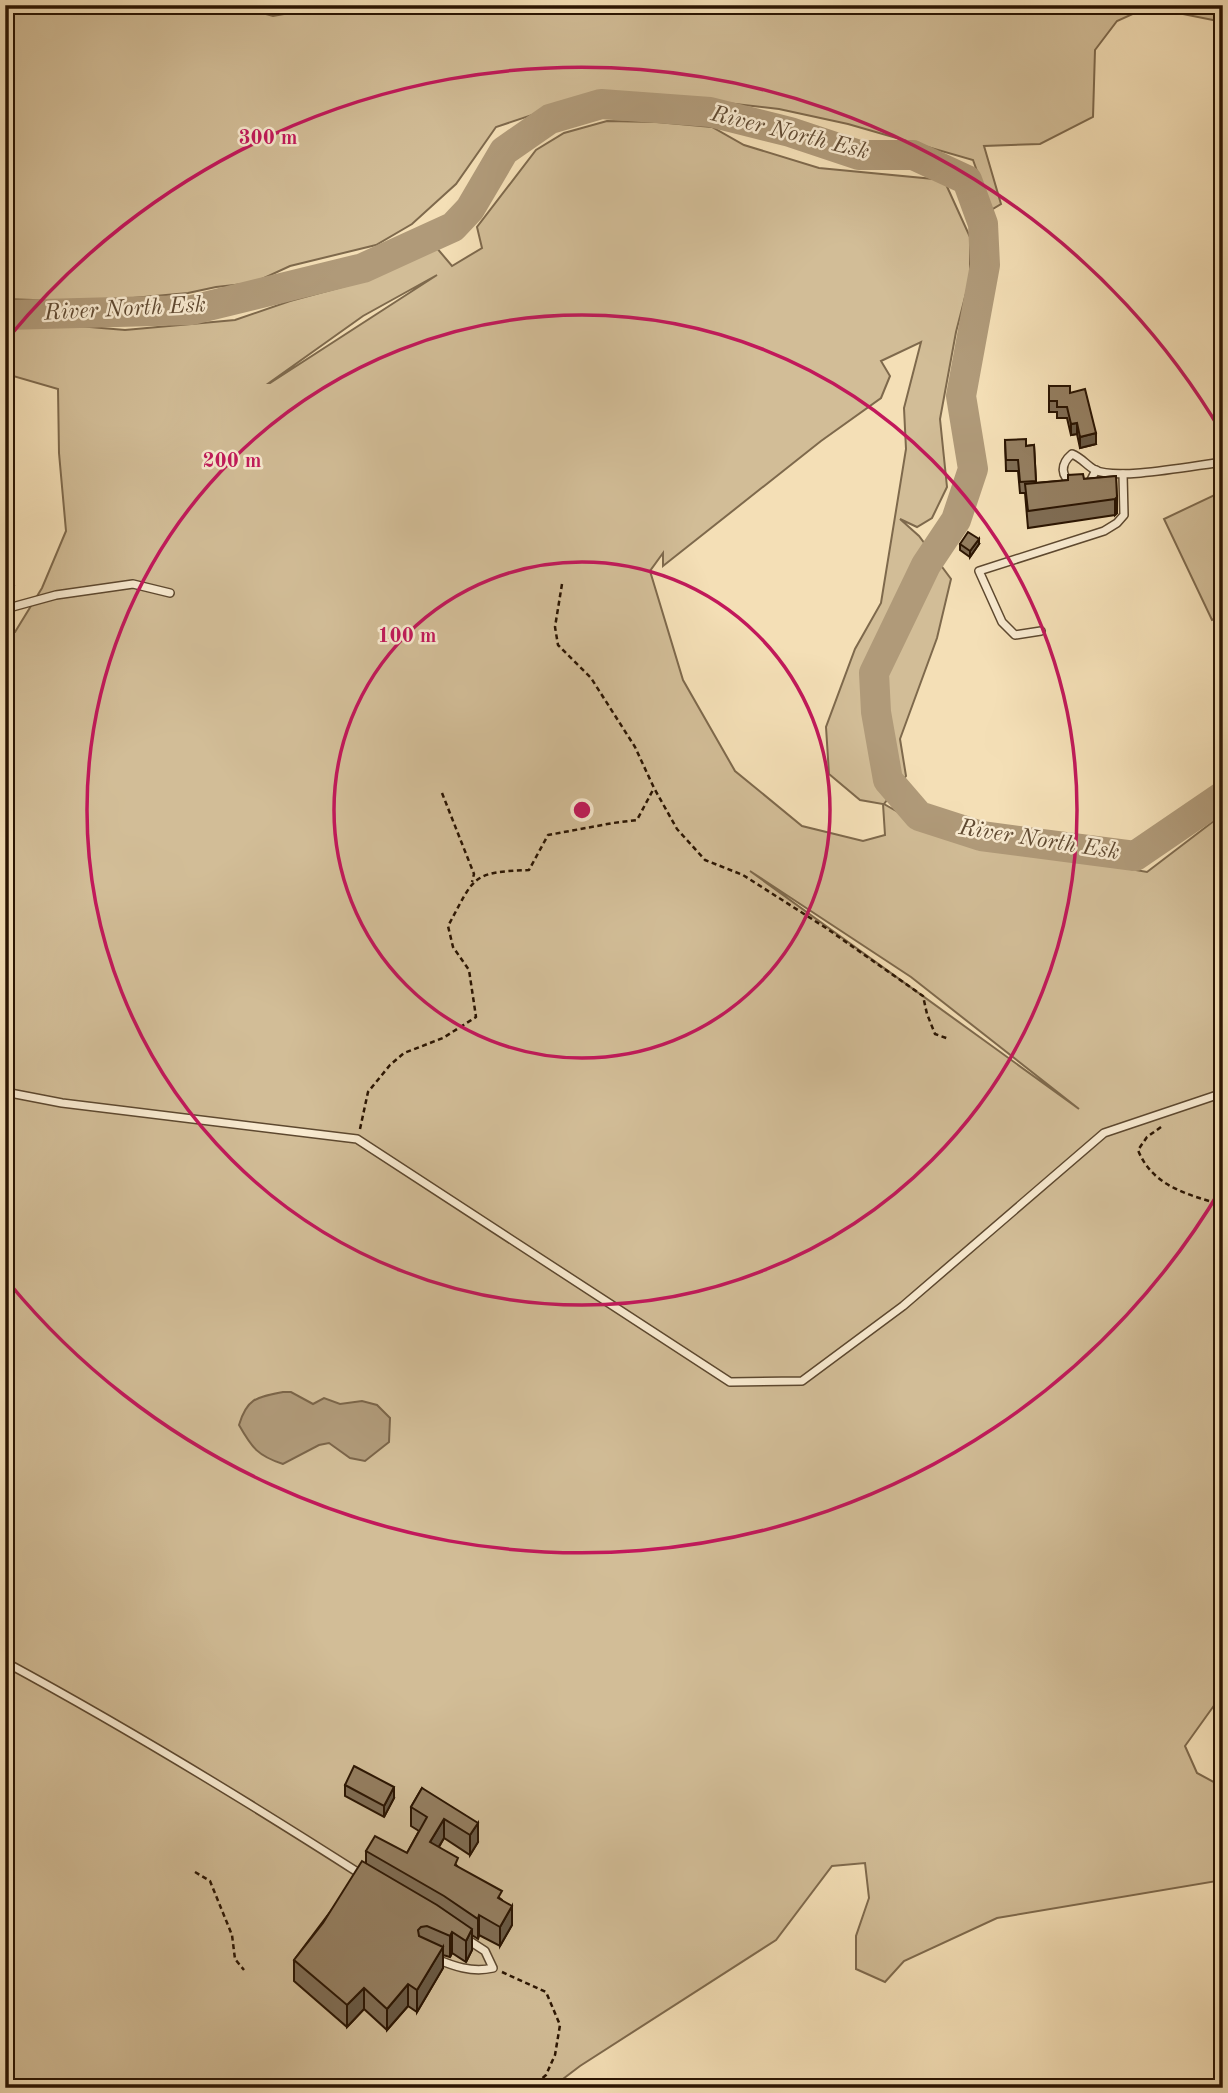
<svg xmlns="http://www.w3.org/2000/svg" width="1228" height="2093" font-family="'Old Standard TT',serif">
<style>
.green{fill:#d2bd97;stroke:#7e694c;stroke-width:2;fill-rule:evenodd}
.water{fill:#b09a79;stroke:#7b6549;stroke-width:2}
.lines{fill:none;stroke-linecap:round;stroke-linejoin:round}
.river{stroke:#b09a79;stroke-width:30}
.service-casing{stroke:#5d482f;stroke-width:10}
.path{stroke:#2b1502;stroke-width:2.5;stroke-dasharray:5 3.5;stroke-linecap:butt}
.service{stroke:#f8ead0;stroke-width:7}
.wall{fill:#7f6c53;stroke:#2b1502;stroke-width:2}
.shaded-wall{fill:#685843;stroke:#2b1502;stroke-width:2}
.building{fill:#947e60;stroke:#2b1502;stroke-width:2}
.ring{fill:none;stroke:#c2185b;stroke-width:3.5}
.labels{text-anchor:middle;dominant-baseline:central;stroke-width:5;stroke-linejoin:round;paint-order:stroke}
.water-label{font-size:23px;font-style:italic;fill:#604a32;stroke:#f8ead0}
.centre{fill:#c2185b;stroke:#f8ead0;stroke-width:3.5}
.ring-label{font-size:21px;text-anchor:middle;font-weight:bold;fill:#c2185b;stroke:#f8ead0;stroke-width:5;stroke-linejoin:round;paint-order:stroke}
</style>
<rect width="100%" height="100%" fill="#f4dfb6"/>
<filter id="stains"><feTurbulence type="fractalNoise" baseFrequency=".00286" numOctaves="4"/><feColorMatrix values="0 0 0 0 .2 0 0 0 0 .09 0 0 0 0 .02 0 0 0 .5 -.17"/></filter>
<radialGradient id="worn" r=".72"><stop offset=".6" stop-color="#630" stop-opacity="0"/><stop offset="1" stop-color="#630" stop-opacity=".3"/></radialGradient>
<g class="green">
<path d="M5,5H233L273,16L335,5H1223V22L1148,7L1117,21L1095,50L1093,117L1040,144L984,146L1001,204L991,210L973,160L848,124L779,109L682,98L598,93L496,127L456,184L412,224L376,245L290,266L253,283L216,287L188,293L89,302L5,299Z"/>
<path d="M607,121L657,122L712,127L744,145L819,168L944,180L970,237V278L956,332L940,419L947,487L932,518L917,527L900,519L919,536L951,579L937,638L900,739L906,776L884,804L928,829L980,843L1147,872L1223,814V1693L1185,1746L1197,1773L1223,1787V1880L997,1918L904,1961L885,1982L856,1969V1936L869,1898L865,1863L832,1866L776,1940L580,2066L551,2088H5V632H15L42,588L66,531L59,453L58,389L13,376L5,352V329L9,325L78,326L125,330L235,320L290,301L360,282L436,247L452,266L482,248L477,227L536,150L564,133ZM437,275L270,383H269L363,316ZM921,342L904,408L906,449L881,603L855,649L826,727L829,774L860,800L883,804L885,835L863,841L802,826L735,771L683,680L650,571L663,553V566L821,441L881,398L890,376L881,361ZM750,871L911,977L1079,1109Z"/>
<path d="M1223,491V615L1212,620L1164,519Z"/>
</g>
<path class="water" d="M283,1392H291L313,1404L324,1398L340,1404L362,1401L377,1405L390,1418L389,1442L365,1461L350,1458L329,1443L319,1445L283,1464C258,1456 252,1448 239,1425C247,1398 257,1397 283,1392Z"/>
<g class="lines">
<path class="river" d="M5,315L192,310L363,268L453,227L470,209L504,151L550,119L601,104L710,112L790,132L859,155H913L967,180L983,224L985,265L961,396L973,469L956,520L926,565L874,673L876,712L888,780L919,816L981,836L1135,856L1223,796"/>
<defs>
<g id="service">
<path d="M1074,484C1060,477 1060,464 1072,454C1082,458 1086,465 1095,470C1117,481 1196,465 1223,462"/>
<path d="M1085,484L1090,482L1096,470"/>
<path d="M5,609L56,595L133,584L170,593"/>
<path d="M1041,631L1015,635L1002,622L979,571L1104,531L1117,523L1124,515L1123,474"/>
<path d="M5,1092L62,1103L357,1139L730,1382L802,1381L903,1306L1104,1133L1223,1093"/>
<path d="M5,1662C127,1728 245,1800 362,1875"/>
<path d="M434,1958C453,1966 472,1973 493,1968L485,1951L465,1938"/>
</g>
</defs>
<use href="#service" class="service-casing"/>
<g class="path">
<path d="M562,584L555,627L558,645L591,678L635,747L654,788L677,829L705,860L743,875L826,928L923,996L927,1014L935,1034L949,1039"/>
<path d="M442,793L474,874L472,882"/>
<path d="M1161,1127L1147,1137L1138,1150C1152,1186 1188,1195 1223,1205"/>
<path d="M360,1129L368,1092L390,1065L404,1053L443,1038L476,1017L469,970L453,947L448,926C475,877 470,872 529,870L548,835L613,823L637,820L654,788"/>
<path d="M195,1872L210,1881L232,1935L235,1959L244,1970"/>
<path d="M502,1972L546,1992L560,2025L555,2055L546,2075L531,2088"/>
</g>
<use href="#service" class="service"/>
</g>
<g class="wall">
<path d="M1049,386L1070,393L1096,444L1080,448L1077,434L1071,435L1067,418H1057V412H1049Z"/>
<path d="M1005,440L1026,446L1034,445L1036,483L1116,476L1117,513L1115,515L1028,528L1025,493H1020L1018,471H1006Z"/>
<path d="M960,544H979L970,557L960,550Z"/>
<path d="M345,1785L394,1798L384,1817L345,1796Z"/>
<path d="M422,1788L478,1842L470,1855L444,1838L439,1847L458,1867L502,1900L512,1925L500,1946L479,1935L478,1939L472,1935V1950L466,1962L452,1953L450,1957L443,1955V1968L417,2012L408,2006L387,2030L364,2009L347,2027L294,1981V1960L366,1864V1851L407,1853L419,1831L411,1826V1807Z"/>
</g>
<g class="shaded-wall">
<path d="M1077,423V434L1071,435V424Z"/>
<path d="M1096,433V444L1080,448V437Z"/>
<path d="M1117,497V513L1115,515V499Z"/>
<path d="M979,539V544L970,557V551Z"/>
<path d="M14,585V596L5,598V587Z"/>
<path d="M394,1787V1798L384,1817V1806Z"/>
<path d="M444,1819V1838L430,1861V1842Z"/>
<path d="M478,1823V1842L470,1855V1835Z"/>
<path d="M512,1906V1925L500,1946V1927Z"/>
<path d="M479,1915V1935L478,1939V1919Z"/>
<path d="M472,1929V1950L466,1962V1941Z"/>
<path d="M452,1932V1953L450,1957V1936Z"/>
<path d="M443,1947V1968L417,2012V1990Z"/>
<path d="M408,1984V2006L387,2030V2009Z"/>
<path d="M364,1988V2009L347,2027V2005Z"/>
</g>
<g class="building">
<path d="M1049,386H1070V393L1085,389L1096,433L1080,437L1077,423L1071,424L1067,407H1057V401H1049Z"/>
<path d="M1026,439V446L1034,445L1036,481L1020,482L1018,460H1006L1005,440Z"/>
<path d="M1083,474L1084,479L1116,476L1117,497L1115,499L1028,511L1025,484L1068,480V475Z"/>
<path d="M968,532L979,539L970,551L960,544Z"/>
<path d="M10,567L14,585L5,587V568Z"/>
<path d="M354,1766L394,1787L384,1806L345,1785Z"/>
<path d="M422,1788L478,1823L470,1835L444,1819L430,1842L458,1858L455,1865L502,1891L498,1898L512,1906L500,1927L479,1915L478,1919L444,1896L366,1851L375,1836L407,1853L427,1817L411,1807Z"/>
<path d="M362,1861L437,1905L472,1929L466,1941L452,1932L450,1936L427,1926L421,1927L418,1930L419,1936L443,1947L417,1990L408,1984L387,2009L364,1988L347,2005L294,1960L323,1923Z"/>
</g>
<g class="ring">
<circle cx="582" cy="810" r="248"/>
<circle cx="582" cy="810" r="495"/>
<path d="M1222 1187A743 743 0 0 1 9 1283M9 337A743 743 0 0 1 1222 433"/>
</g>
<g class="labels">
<g class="water-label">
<text transform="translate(790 133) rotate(14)">River North Esk</text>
<text transform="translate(125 309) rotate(-3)">River North Esk</text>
<text transform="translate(1039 840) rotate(9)">River North Esk</text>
</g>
</g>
<circle cx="582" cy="810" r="10" class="centre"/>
<g class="ring-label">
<text x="268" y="144">300 m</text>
<text x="232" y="467">200 m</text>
<text x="407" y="642">100 m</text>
</g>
<rect width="1228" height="2093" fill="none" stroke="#f4dfb6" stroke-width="28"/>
<rect x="7" y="7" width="1214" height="2079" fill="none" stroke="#2b1502" stroke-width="3.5"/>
<rect x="14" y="14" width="1200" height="2065" fill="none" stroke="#2b1502" stroke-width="2"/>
<rect width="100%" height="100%" filter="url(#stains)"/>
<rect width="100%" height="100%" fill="url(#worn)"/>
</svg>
